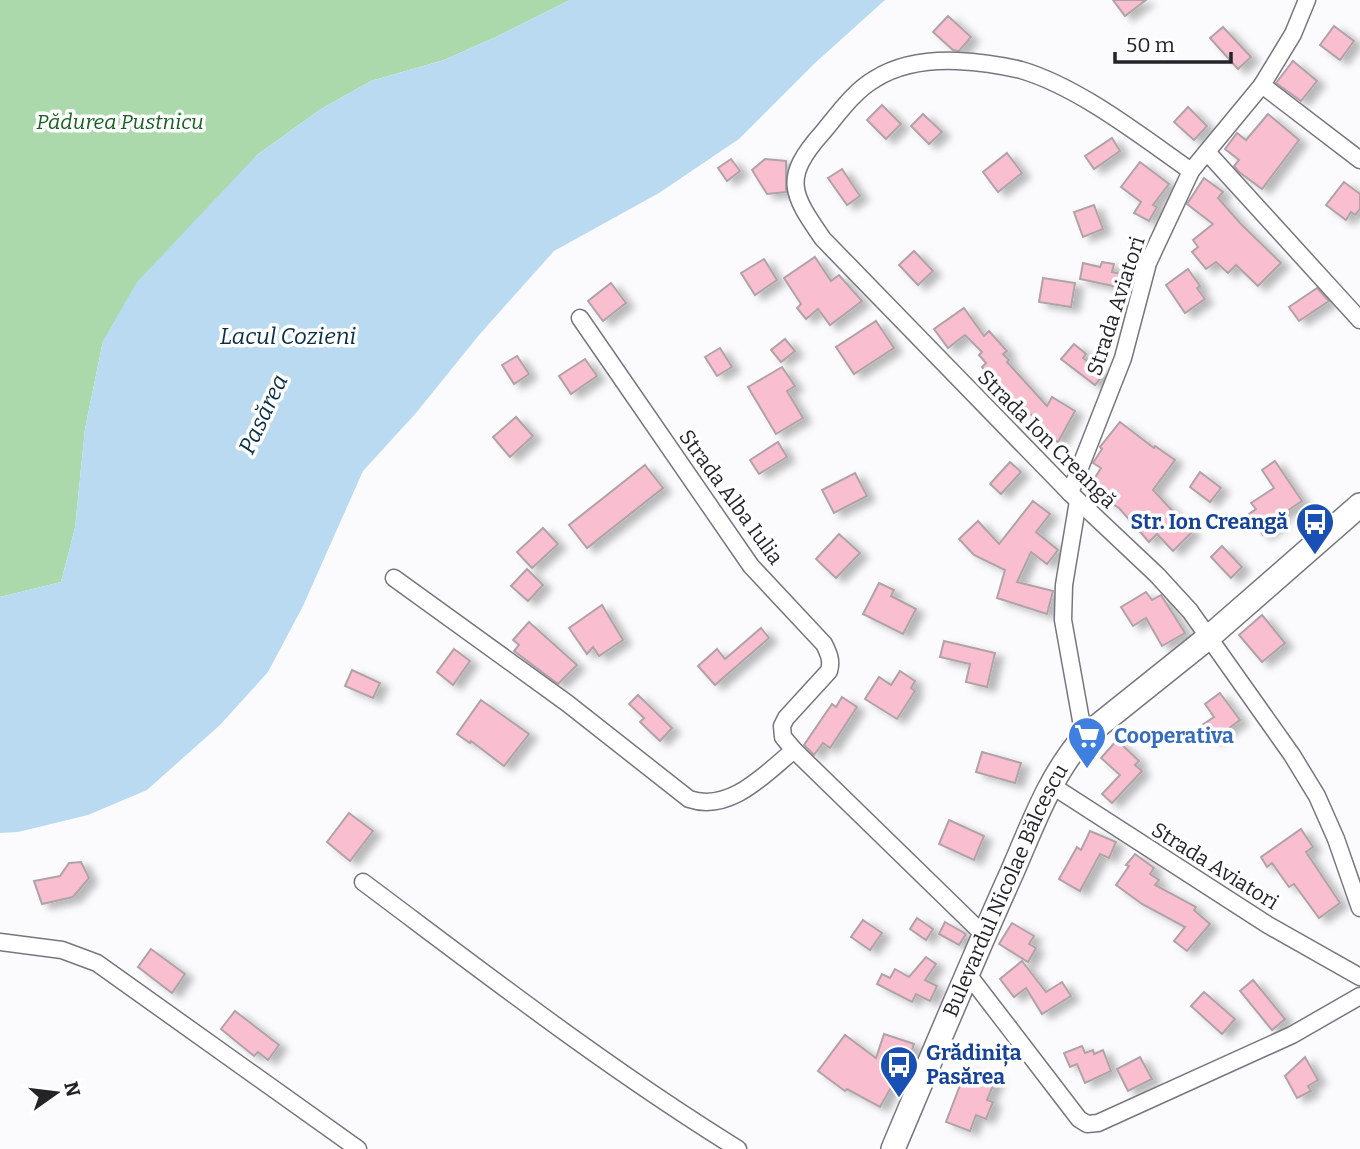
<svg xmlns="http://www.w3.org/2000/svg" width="1360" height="1149" font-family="Bitter,serif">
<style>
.green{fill:#acd9ac}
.water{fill:#badaf2}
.building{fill:#f9bed0;stroke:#b0a3a7;stroke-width:2;filter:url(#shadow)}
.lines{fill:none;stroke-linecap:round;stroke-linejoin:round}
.minor-casing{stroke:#777680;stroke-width:19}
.secondary-casing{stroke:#777680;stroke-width:26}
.minor{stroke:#fff;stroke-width:16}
.secondary{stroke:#fff;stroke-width:23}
.labels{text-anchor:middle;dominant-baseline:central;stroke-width:7;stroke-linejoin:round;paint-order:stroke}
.park-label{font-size:21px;font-style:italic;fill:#186122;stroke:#fff}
.street-label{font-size:21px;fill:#242328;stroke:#fff}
.transit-label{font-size:21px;font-weight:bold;fill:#164399;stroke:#fff;text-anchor:end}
.shop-label{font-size:21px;font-weight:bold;fill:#366cbe;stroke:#fff;text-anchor:start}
.water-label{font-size:23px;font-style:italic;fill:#092f47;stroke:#fff}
</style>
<defs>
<filter id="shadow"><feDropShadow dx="8" dy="4.5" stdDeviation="3.5" flood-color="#0004"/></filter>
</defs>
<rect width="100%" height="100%" fill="#fbfbfd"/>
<path class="green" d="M0,0H570L498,36L444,60L371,81L321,109L257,155L103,341L85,429L75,528L61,582L0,597Z"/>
<path class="water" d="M570,0H885L815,63L739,139L659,193L554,251L479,335L416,413L363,471L303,606L268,672L220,725L147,790L88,815L18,832L0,833V597L61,582L75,528L85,429L103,341L137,282L257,155L321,109L371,81L444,60L498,36Z"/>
<g class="building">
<path d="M1113,0H1146L1125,16Z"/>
<path d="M948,16L971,37L959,51L953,50L933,32Z"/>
<path d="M1334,26L1354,41L1340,60L1320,45Z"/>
<path d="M1223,27L1251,57L1238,69L1210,38Z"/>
<path d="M1293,61L1317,81L1301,101L1276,83Z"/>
<path d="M882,105L901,124L886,139L867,120Z"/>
<path d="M1188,107L1207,126L1194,140L1174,122Z"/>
<path d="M923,114L942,132L929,144L911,126Z"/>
<path d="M1268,114L1299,140L1262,189L1239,172L1234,166L1239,160L1225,149L1237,133L1246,140Z"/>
<path d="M1112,138L1120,151L1094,169L1085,156Z"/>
<path d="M1007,153L1022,173L998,192L983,172Z"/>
<path d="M731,159L740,171L727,181L718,168Z"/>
<path d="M765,159L786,161V192L767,194L752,170Z"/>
<path d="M1140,162L1169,184L1153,205L1157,207L1149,221L1134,213L1141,202L1121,187Z"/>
<path d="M842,169L860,196L847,205L828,178Z"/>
<path d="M1204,178L1223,192L1218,198L1240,223L1281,263L1258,286L1236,265L1228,273L1216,262L1206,269L1192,252L1198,247L1193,240L1213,224L1187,204Z"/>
<path d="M1344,182L1360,194V209L1355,215L1351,212L1346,220L1326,205Z"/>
<path d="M1094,205L1103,229L1083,237L1074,212Z"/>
<path d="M914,251L933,271L918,285L899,265Z"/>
<path d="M815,257L831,281L839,275L862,301L830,325L818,309L806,319L797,308L801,304L784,278Z"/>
<path d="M764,259L777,280L755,295L741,273Z"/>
<path d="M1102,262L1114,264L1112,272L1121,274L1118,287L1080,279L1083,263L1100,267Z"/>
<path d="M1188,269L1200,286L1197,288L1205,299L1185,313L1166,285Z"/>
<path d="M1043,278L1075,283L1071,307L1039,302Z"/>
<path d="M611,283L626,303L603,321L588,301Z"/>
<path d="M1317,288L1329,301L1299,321L1289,307Z"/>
<path d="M964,308L984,336L989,331L1007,351L1003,354L1009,360L1007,362L1047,406L1052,397L1075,411L1058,442L1034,428L1038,422L1024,407L1021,410L982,367L986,363L979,355L982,352L965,335L948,348L934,329Z"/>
<path d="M876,321L894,348L854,374L836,347Z"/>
<path d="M785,339L795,351L781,362L771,350Z"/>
<path d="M1074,344L1086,354L1083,358L1104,374L1095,385L1061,359Z"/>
<path d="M720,348L732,367L717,376L705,357Z"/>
<path d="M517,356L529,374L514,384L502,365Z"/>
<path d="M585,359L597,376L571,394L559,376Z"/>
<path d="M782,367L795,386L787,391L803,418L776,434L748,387Z"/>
<path d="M516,417L533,436L510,457L493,437Z"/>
<path d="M1120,422L1154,448L1155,446L1175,460L1153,490L1192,532L1173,551L1157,534L1149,542L1119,508L1088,489L1101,468L1093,463L1102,449L1100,447Z"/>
<path d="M778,442L787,457L759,474L750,460Z"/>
<path d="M1275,461L1302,501L1277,518L1280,523L1263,535L1249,514L1256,509L1251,503L1274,488L1262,470Z"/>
<path d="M1010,462L1021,472L1001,494L990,484Z"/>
<path d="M645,465L663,488L587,548L569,525Z"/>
<path d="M1200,472L1221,488L1210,502L1190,487Z"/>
<path d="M855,473L867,496L834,513L822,490Z"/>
<path d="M1033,501L1050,514L1036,532L1058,550L1047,564L1031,552L1017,582L1053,591L1047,614L997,598L1005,570L974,555L959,539L978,521L999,544Z"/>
<path d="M543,528L558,544L532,568L517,552Z"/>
<path d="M839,534L860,553L836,578L816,559Z"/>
<path d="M1222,546L1242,567L1231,578L1211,557Z"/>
<path d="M527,569L543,585L528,601L511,586Z"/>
<path d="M879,583L894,590L891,596L916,609L903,634L863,614Z"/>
<path d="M1146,592L1152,600L1161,595L1185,633L1162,646L1146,618L1133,626L1121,607Z"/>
<path d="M602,605L623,640L599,656L593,647L587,654L569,628Z"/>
<path d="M1262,615L1285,643L1262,662L1239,635Z"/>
<path d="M529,622L577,665L558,684L514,651L519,645L513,640Z"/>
<path d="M761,628L769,638L715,685L698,666L717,649L725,659Z"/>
<path d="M944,641L995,653L987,687L966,682L970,664L940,657Z"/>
<path d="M454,649L470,661L453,685L437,672Z"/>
<path d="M352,670L380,683L373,698L345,686Z"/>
<path d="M900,671L915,681L911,688L915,691L897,719L865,699L879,677L891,685Z"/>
<path d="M1220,693L1240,720L1213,740L1202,725L1214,717L1205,704Z"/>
<path d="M638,695L672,728L660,741L640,722L644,718L629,704Z"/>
<path d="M842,697L857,707L830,748L823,743L814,755L804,745L832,704L836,707Z"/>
<path d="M481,700L529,734L504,766L471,741L470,743L457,734Z"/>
<path d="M1117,740L1139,761L1135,765L1142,771L1112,803L1102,794L1120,775L1101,758Z"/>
<path d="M982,752L1021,763L1015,783L976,772Z"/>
<path d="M349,813L373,831L350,861L327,842Z"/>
<path d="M949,820L984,836L974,860L939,844Z"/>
<path d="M1301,829L1313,847L1306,852L1340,903L1319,918L1294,884L1289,887L1272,863L1267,867L1261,857Z"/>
<path d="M1090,831L1116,842L1109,858L1100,854L1080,891L1059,879L1077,847L1081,850Z"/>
<path d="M1135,854L1154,868L1150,874L1159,880L1155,885L1196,907L1194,910L1210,924L1187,951L1174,941L1185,927L1142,904L1116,885L1129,866L1126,865Z"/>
<path d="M81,862L89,878L73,897L42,904L34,881L60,876L69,863Z"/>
<path d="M917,918L933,929L926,940L910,929Z"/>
<path d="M863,920L882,933L870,950L851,937Z"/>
<path d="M945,922L966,934L959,945L939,934Z"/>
<path d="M1012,923L1034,936L1029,944L1036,948L1028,962L999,944Z"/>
<path d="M151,949L185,974L172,993L138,967Z"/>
<path d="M926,957L936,964L925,980L937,986L930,1001L916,994L912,1002L877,984L882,974L890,978L895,969L909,977Z"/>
<path d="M1022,961L1046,992L1062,982L1071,996L1042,1014L1026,988L1014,997L1000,979Z"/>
<path d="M1253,980L1285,1019L1272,1030L1240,991Z"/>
<path d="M1204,992L1235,1019L1222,1034L1191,1006Z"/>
<path d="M235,1011L279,1045L268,1060L258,1052L254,1056L221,1029Z"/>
<path d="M884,1034L914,1044L908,1062L906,1061L880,1107L847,1089L845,1091L818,1071L845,1035L876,1058Z"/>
<path d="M1082,1046L1085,1053L1093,1050L1094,1054L1103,1050L1111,1071L1085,1083L1077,1064L1070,1067L1064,1053Z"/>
<path d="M1140,1057L1152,1079L1128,1091L1117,1069Z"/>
<path d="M1305,1057L1318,1080L1308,1086L1311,1091L1297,1098L1285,1076Z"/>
<path d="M967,1067L996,1078L987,1100L993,1102L986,1119L976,1115L970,1131L946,1122Z"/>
</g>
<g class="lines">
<defs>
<g id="minor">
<path d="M1262,85L1360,160"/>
<path d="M1207,152L1360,320"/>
<path d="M1191,171C1141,136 1079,87 1021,70C1000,65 979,62 957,61C930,60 899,64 875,79C854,91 838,114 823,132C782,178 791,193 823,239L1070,493L1157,575L1190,611L1292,755L1317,796L1336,839L1360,908"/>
<path d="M580,318L751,566L824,644C829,654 832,661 829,671L786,718L782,726L783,737L794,750L984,935"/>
<path d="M1070,493L1123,358L1148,263L1191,171L1262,85L1293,34L1307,0"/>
<path d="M1078,501L1064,585L1063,620L1084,737"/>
<path d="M394,578L567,703L689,799C730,813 765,774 794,750"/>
<path d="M1051,785L1268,925L1360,977"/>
<path d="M363,882C486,974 607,1068 738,1149"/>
<path d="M0,942L62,950L97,963L358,1149"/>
<path d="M967,973L1079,1119L1087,1124L1098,1123L1292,1035L1360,996"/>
</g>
<g id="secondary">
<path id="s1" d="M893,1149C931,1059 969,968 1009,879C1031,830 1048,778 1084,737L1209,637L1360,505"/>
</g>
</defs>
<use href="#minor" class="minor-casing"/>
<use href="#secondary" class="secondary-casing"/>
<use href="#minor" class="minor"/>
<use href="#secondary" class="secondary"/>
</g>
<defs>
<symbol id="bus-pin" viewBox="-11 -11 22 30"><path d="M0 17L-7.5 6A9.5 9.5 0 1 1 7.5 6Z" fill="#1a4fb4" stroke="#fff"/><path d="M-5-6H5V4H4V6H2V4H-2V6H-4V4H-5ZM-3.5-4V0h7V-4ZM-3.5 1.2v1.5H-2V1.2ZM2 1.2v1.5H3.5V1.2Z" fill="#fff"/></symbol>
<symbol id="supermarket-pin" viewBox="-11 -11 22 30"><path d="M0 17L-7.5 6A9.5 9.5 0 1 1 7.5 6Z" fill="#3f7fe0" stroke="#fff"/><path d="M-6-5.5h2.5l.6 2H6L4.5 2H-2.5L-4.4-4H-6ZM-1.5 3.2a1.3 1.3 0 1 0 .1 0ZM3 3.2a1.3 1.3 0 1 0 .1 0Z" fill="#fff"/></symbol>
</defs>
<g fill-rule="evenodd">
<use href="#bus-pin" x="1293" y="500" width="44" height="60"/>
<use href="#supermarket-pin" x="1065" y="714" width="44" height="60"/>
<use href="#bus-pin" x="877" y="1043" width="44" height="60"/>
</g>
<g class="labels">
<g class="park-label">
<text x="120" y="122">Pădurea Pustnicu</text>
</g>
<g class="street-label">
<text transform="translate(1116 306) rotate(-72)">Strada Aviatori</text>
<text transform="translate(1047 439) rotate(45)">Strada Ion Creangă</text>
<text transform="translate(731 497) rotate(54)">Strada Alba Iulia</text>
<text transform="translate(1215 866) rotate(32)">Strada Aviatori</text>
<text stroke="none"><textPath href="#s1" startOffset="282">Bulevardul Nicolae Bălcescu</textPath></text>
</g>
<g class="transit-label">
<text x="1288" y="522">Str. Ion Creangă</text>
<text x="926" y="1053" text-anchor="start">Grădinița<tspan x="926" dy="24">Pasărea</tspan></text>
</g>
<g class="shop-label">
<text x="1114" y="736">Cooperativa</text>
</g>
<g class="water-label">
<text x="288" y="336">Lacul Cozieni</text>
<text transform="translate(263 414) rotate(-65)">Pasărea</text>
</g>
</g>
<g transform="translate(56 1093) rotate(76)" stroke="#ffffff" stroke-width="5" paint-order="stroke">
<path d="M0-5L12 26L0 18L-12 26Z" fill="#242328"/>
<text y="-10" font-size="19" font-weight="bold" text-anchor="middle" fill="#242328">N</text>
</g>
<path d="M1115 52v10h116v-10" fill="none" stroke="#242328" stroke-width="3.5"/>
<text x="1126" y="52" font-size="21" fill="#242328" stroke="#ffffff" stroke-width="5" paint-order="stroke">50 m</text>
</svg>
